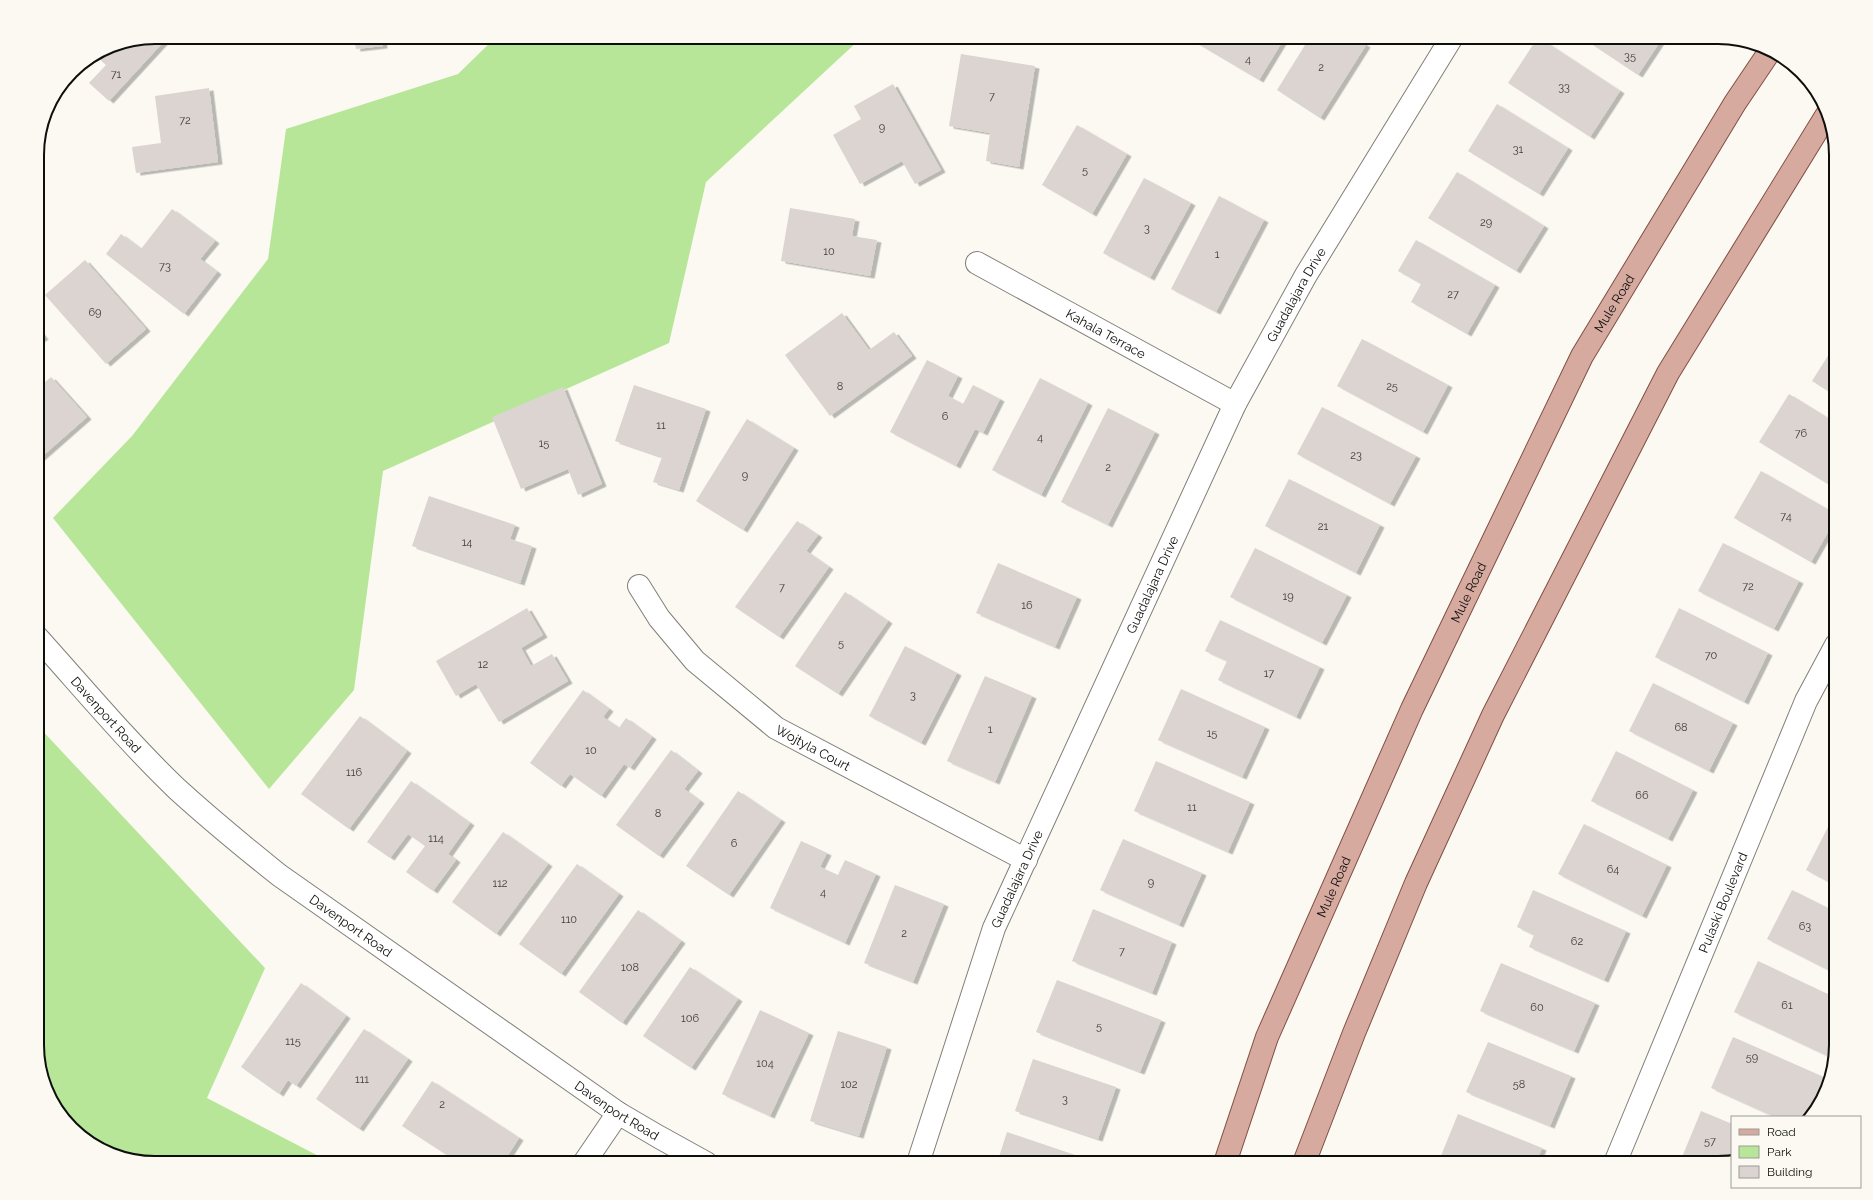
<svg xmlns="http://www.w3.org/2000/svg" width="1873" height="1200" font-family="Raleway,sans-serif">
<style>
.green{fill:#b7e699}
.building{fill:#dbd4d0;filter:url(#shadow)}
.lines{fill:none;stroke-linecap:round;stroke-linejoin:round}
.minor-casing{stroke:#817f78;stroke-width:24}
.major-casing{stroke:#804f42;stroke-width:24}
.minor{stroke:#fff;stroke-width:22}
.major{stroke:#d7aaa0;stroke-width:22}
.labels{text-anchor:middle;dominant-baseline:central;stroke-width:3.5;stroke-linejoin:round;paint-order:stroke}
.number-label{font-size:11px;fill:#41403c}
.street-label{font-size:13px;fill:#0e0e0b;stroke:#fbf9f2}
.rim{fill:none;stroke:#0e0e0b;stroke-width:2}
</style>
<defs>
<filter id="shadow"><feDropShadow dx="4.5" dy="2.5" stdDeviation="0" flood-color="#0004"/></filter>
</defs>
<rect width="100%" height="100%" fill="#fbf9f2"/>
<g class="green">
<path d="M496,37H874L859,40L706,182L669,343L383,471L354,690L269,789L53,518L132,436L268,259L286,129L458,74Z"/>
<path d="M37,725L265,968L207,1098L332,1163H155L124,1159L90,1143L53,1104L37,1052Z"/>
</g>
<g class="building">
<path d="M155,37H168L109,101L89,83L106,65L96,56L110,46Z"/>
<path d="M354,37H382L383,46L356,49Z"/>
<path d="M1189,37H1285L1259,80L1188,38Z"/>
<path d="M1310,37H1353L1366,45L1320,118L1277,90Z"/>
<path d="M1538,37L1620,91L1590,137L1508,83Z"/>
<path d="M1581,37H1663L1638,75Z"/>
<path d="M961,54L1035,66L1019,167L986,161L990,133L949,126Z"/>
<path d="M893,84L941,170L915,184L902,161L860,184L833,135L861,119L854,106Z"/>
<path d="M209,88L218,162L136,173L132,147L161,143L155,96Z"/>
<path d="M1497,104L1568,148L1539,194L1468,151Z"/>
<path d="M1077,125L1127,154L1092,214L1042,185Z"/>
<path d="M1457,172L1544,226L1516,271L1428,218Z"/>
<path d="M1144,178L1191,203L1150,278L1103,253Z"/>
<path d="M1219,196L1264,220L1216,312L1171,289Z"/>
<path d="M790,208L855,219L852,236L877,240L870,276L781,261Z"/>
<path d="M172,209L215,241L200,259L217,272L184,314L106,254L121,234L141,249Z"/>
<path d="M1416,240L1495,285L1467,334L1411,302L1421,284L1398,271Z"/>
<path d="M85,260L146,329L106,364L45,295Z"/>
<path d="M842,313L869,350L894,332L912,356L830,416L785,355Z"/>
<path d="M37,328L44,337L37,342Z"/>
<path d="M1362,339L1448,385L1423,432L1337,386Z"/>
<path d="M1836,343V396L1812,381Z"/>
<path d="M927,360L958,376L948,396L963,404L973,385L1000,399L983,433L975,429L956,466L890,432Z"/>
<path d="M51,377L87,417L37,461V389Z"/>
<path d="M1040,378L1088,403L1041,495L992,470Z"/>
<path d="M634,385L706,409L679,490L653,482L662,457L615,441Z"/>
<path d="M563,387L602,484L578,495L568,469L521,489L492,417Z"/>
<path d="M1789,394L1836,423V489L1759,442Z"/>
<path d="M1322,407L1416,456L1390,504L1297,454Z"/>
<path d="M1108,408L1155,432L1108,525L1061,502Z"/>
<path d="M747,419L794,448L743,530L696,501Z"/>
<path d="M1761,471L1836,514V518L1811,562L1734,518Z"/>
<path d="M1289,479L1380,525L1356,573L1265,526Z"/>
<path d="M429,496L515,525L510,539L532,546L520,583L412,546Z"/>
<path d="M797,521L818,535L806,551L829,567L779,637L735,607Z"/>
<path d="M1723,543L1799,581L1774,629L1698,591Z"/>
<path d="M1255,548L1347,595L1322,643L1230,597Z"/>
<path d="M998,563L1077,597L1055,647L976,613Z"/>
<path d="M845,592L888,621L838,694L795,666Z"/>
<path d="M527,608L543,635L521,648L531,666L552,654L568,681L499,722L476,684L456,696L436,661Z"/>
<path d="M1679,608L1768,653L1744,702L1655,657Z"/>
<path d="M1220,620L1320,667L1296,717L1218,680L1227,661L1205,651Z"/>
<path d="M905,646L957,673L921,743L869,716Z"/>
<path d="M985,676L1032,696L995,782L947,761Z"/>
<path d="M1653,683L1733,723L1709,771L1629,731Z"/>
<path d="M1181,689L1265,727L1242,777L1158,740Z"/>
<path d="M583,690L609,709L603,717L619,728L626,718L652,737L630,768L624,764L601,796L570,774L561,786L530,763Z"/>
<path d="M360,716L407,751L349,829L301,794Z"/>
<path d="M671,750L698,771L684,789L700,801L659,856L616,825Z"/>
<path d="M1616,751L1693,790L1668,839L1591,801Z"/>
<path d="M1156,761L1250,802L1228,852L1134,811Z"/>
<path d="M411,781L470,823L448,854L456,860L433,891L406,872L425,846L408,834L390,858L367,842Z"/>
<path d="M738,791L781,820L729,895L686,866Z"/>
<path d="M1831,821L1836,823V886L1806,870Z"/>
<path d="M1584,824L1667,865L1642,916L1558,874Z"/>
<path d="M503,832L548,864L496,934L452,902Z"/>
<path d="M1123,839L1202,873L1179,925L1100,890Z"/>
<path d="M801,841L827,853L820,867L838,875L845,860L876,874L845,943L770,908Z"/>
<path d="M577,864L619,894L561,974L519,944Z"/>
<path d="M895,885L944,904L913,982L864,963Z"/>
<path d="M1533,890L1626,931L1604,980L1529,947L1534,935L1517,927Z"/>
<path d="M1792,890L1836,912V974L1767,939Z"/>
<path d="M1093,909L1172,942L1152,993L1072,961Z"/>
<path d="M638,910L681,941L622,1023L579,992Z"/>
<path d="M1758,961L1836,998V1045L1832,1058L1734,1012Z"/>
<path d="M1501,963L1595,1003L1574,1051L1480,1011Z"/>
<path d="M690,967L738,999L691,1068L643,1036Z"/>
<path d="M1057,980L1161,1020L1140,1072L1036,1032Z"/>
<path d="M301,983L346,1016L296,1086L288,1080L279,1094L241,1067Z"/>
<path d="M760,1010L809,1033L770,1116L722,1094Z"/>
<path d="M364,1029L408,1059L359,1129L316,1099Z"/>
<path d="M838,1031L887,1047L859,1136L810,1121Z"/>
<path d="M1733,1037L1826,1078L1810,1116L1775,1117L1711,1088Z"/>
<path d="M1488,1042L1571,1076L1550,1126L1466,1092Z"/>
<path d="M1033,1059L1116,1087L1098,1139L1015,1111Z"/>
<path d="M432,1081L519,1138L503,1163H459L402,1126Z"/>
<path d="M1701,1111L1732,1124V1159L1718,1163L1680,1162Z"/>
<path d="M1458,1114L1542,1148L1536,1163H1438Z"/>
<path d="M1007,1132L1090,1160L1089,1163H997Z"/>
</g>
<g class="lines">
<defs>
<g id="minor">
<path id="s1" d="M977,263L1235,404"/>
<path id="s2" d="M639,586L659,618L695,661L776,728L1026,860"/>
<path id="s3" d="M37,637C83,688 127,741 177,789C210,819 244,847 279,875L618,1113L659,1137L706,1163"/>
<path d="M584,1163L618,1113"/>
<path id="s4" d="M918,1163L994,928L1235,404L1306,275L1452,37"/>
<path id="s5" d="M1615,1163L1806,701L1836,645"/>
</g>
<g id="major">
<path id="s6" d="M1225,1163L1267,1037L1412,709L1582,356L1735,103L1770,51"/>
<path d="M1304,1163L1354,1033L1416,883L1493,715L1668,373L1826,116"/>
</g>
</defs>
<use href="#minor" class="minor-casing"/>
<use href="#major" class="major-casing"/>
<use href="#minor" class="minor"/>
<use href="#major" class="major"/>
</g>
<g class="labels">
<g class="number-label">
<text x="1630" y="56">35</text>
<text x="1248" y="59">4</text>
<text x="1321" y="67">2</text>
<text x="116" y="74">71</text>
<text x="1564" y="87">33</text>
<text x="992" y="96">7</text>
<text x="185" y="120">72</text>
<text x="882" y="127">9</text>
<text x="1518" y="149">31</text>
<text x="1085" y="170">5</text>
<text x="1486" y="222">29</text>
<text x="1147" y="228">3</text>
<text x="829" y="251">10</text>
<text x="1217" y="254">1</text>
<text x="165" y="266">73</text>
<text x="1453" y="294">27</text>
<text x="95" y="312">69</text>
<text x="840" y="386">8</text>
<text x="1392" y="386">25</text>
<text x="945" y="416">6</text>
<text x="661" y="425">11</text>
<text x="1801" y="433">76</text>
<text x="1040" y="437">4</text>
<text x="544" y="443">15</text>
<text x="1356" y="455">23</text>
<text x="1108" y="467">2</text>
<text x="745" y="475">9</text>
<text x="1786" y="516">74</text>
<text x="1323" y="526">21</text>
<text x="467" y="542">14</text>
<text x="1748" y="586">72</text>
<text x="782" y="587">7</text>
<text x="1288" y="596">19</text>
<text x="1027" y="605">16</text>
<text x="841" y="643">5</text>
<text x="1711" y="655">70</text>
<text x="483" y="664">12</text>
<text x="1269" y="673">17</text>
<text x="913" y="695">3</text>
<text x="1681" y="727">68</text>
<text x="990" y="729">1</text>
<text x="1212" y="733">15</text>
<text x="591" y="750">10</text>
<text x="354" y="772">116</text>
<text x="1642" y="795">66</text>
<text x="1192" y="807">11</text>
<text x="658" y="813">8</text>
<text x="436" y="838">114</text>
<text x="734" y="843">6</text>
<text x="1613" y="869">64</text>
<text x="1151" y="882">9</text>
<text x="500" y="883">112</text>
<text x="823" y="892">4</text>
<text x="569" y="919">110</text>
<text x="1805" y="926">63</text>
<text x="904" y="933">2</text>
<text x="1577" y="941">62</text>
<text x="1122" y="951">7</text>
<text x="630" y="967">108</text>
<text x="1787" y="1005">61</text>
<text x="1537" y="1007">60</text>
<text x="690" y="1018">106</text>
<text x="1099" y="1026">5</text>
<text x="293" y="1041">115</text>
<text x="1752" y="1057">59</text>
<text x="765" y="1063">104</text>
<text x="362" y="1079">111</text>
<text x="849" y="1084">102</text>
<text x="1519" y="1084">58</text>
<text x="1065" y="1099">3</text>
<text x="442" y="1104">2</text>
<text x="1710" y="1141">57</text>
</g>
<g class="street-label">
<text stroke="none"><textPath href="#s4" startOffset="949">Guadalajara Drive</textPath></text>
<text stroke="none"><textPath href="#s6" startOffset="945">Mule Road</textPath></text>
<text stroke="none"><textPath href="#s1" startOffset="147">Kahala Terrace</textPath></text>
<text stroke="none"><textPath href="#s4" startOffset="625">Guadalajara Drive</textPath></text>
<text stroke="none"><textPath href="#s6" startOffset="621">Mule Road</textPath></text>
<text stroke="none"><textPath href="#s3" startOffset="104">Davenport Road</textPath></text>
<text stroke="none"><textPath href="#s2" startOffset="241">Wojtyla Court</textPath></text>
<text stroke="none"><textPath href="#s4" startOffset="301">Guadalajara Drive</textPath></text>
<text stroke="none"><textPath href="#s6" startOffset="297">Mule Road</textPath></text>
<text stroke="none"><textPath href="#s5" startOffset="282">Pulaski Boulevard</textPath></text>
<text stroke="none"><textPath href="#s3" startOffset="428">Davenport Road</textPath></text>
<text stroke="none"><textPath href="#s3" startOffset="752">Davenport Road</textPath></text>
</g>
</g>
<path d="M0 0H1873V1200H0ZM155 44H1718A111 111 0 0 1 1829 155V1045A111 111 0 0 1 1718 1156H155A111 111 0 0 1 44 1045V155A111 111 0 0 1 155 44Z" fill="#fbf9f2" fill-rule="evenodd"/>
<path class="rim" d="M155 44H1718A111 111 0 0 1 1829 155V1045A111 111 0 0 1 1718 1156H155A111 111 0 0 1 44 1045V155A111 111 0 0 1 155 44Z"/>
<rect x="1731" y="1116" width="130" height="72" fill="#fbf9f2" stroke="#9c9b96"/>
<rect x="1739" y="1129" width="20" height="6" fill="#d7aaa0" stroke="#9c9b96"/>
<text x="1767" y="1136" font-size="12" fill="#0e0e0b">Road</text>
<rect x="1739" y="1146" width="20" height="12" fill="#b7e699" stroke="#9c9b96"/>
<text x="1767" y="1156" font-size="12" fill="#0e0e0b">Park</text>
<rect x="1739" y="1166" width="20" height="12" fill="#dbd4d0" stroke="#9c9b96"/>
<text x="1767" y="1176" font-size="12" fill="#0e0e0b">Building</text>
</svg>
